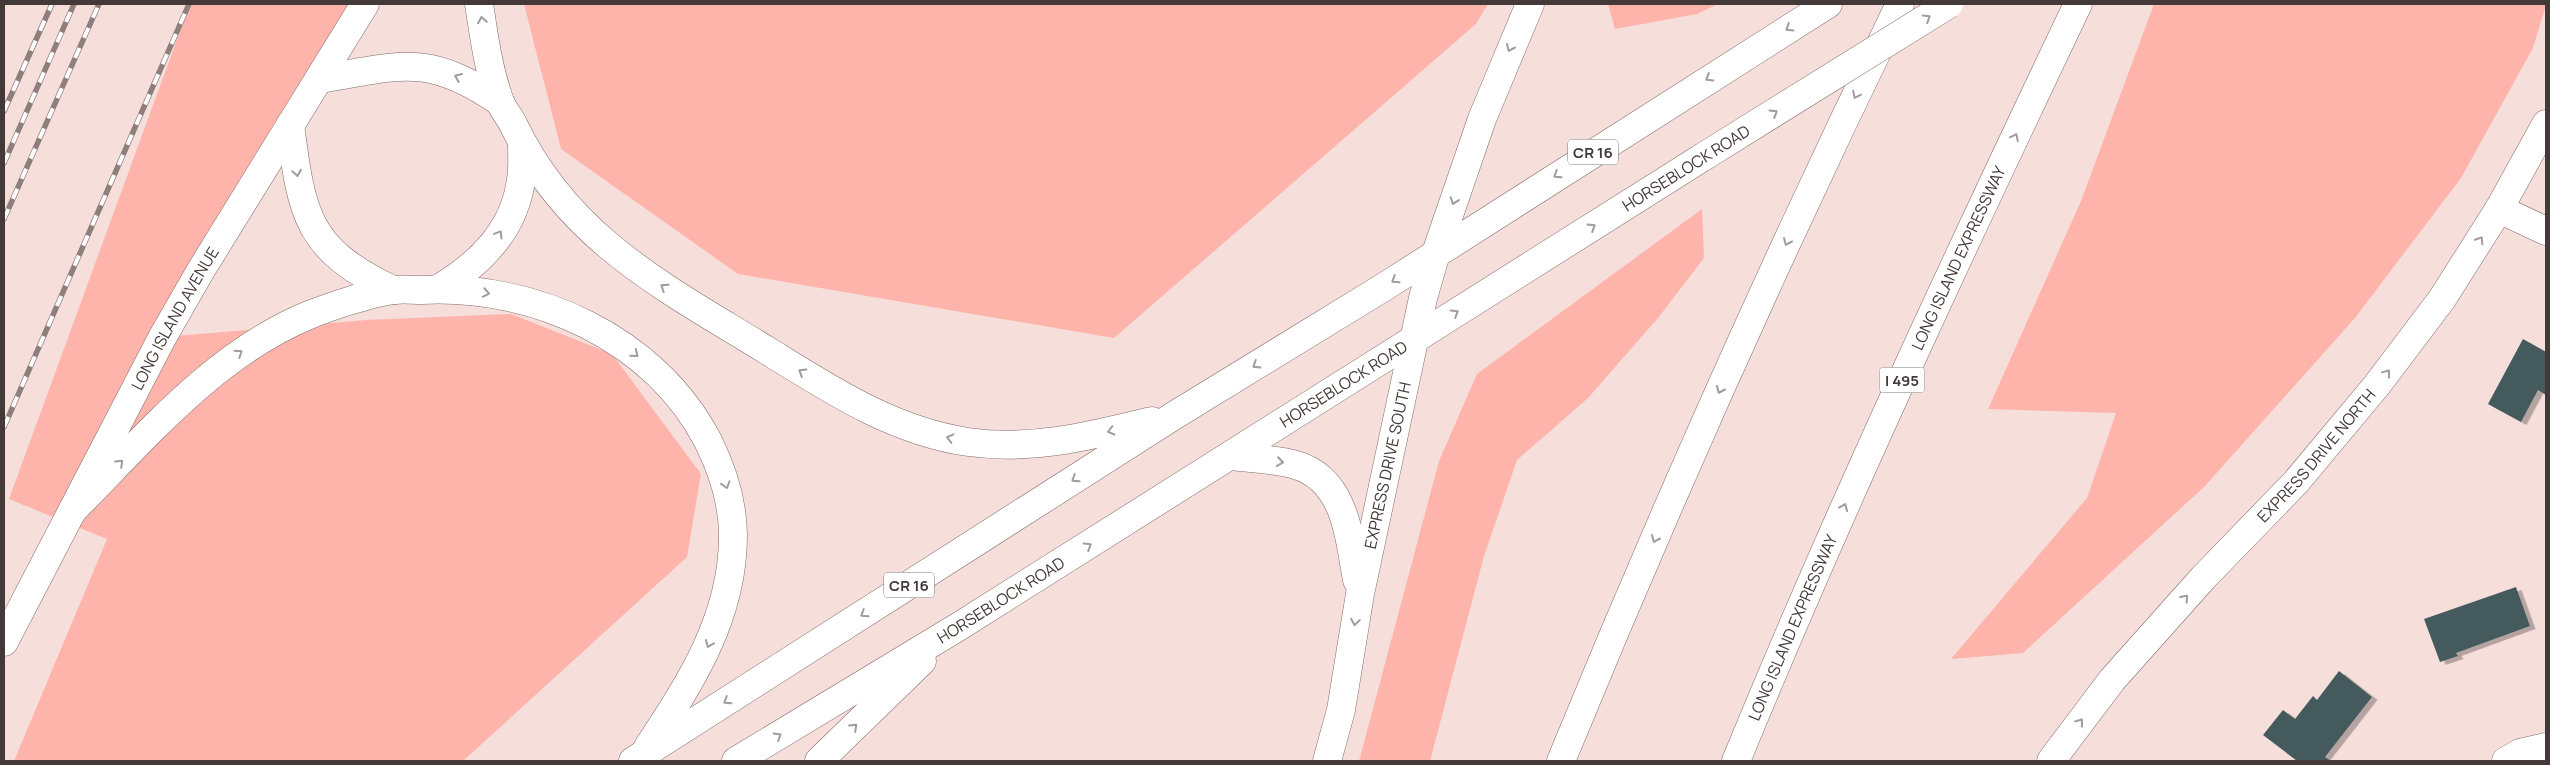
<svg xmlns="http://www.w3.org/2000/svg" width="2550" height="765" font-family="Manrope,sans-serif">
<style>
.green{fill:#feb4ab}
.building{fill:#445a5d;filter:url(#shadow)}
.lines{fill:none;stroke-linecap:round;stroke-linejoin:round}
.minor-casing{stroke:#806b68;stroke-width:29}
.major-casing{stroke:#806b68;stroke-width:29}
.highway-casing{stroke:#806b68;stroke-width:29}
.minor{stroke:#fff;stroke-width:28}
.major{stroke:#fff;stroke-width:28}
.highway{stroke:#fff;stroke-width:28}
.rail-casing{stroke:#8e7e7c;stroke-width:5.5}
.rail{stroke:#fff;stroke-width:4;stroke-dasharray:11;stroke-linecap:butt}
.major-bridge-casing{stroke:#806b68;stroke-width:29;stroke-linecap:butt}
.major-bridge{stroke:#fff;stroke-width:28}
.oneway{stroke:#a19c9c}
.labels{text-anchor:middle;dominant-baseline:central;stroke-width:5;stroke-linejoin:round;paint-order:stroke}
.shield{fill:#fff;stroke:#7b7474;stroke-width:1}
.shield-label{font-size:15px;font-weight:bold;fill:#433938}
.street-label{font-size:16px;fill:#433938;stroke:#fff}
</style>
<defs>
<filter id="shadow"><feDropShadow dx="5.5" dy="3" stdDeviation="0" flood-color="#0004"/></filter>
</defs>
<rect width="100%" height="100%" fill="#f6dedb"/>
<g class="green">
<path d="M190,4H365L163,337L366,320L511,314L612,354L701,474L687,557L463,761H14L107,539L9,499Z"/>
<path d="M524,4H1488L1476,24L1114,338L738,274L561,149Z"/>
<path d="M1608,4H1718L1697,14L1615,29Z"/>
<path d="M2154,4L2546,5L2533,48L2461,178L2355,318L2205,486L2023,653L1951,659L2087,498L2116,413L1988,409L2081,201Z"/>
<path d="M1702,209L1704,258L1658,318L1588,398L1517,460L1484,556L1430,761H1359L1439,461L1477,374Z"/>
</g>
<g class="building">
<path d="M2523,339L2546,352V395L2538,390L2521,422L2488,404Z"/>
<path d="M2516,587L2530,626L2456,653L2458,656L2440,662L2424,619Z"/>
<path d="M2339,671L2372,697L2325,757L2331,761H2297L2263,735L2283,710L2295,719L2313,696L2317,700Z"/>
</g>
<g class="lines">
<defs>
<g id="minor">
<path d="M2499,209L2546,231"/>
<path id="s1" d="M4,642L162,338L201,270L365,4"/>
<path d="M2506,761L2520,753L2546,747"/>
</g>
<g id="major">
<path d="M479,4C484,36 488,68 499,99C502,109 510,117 514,126C569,240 666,288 768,351C831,390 893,431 968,442C1031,451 1091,436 1152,421"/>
<path d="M319,79C400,66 427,52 500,102"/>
<path d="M290,125C302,215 306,249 393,290"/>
<path d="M438,289C480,264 515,230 521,179C523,168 522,156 522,144"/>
<path d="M1231,456C1252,459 1276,459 1296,465C1346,480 1349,537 1357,580"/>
<path d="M73,510C144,439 214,354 309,315C329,307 373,292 394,290C403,289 412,290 421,290C535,284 654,338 708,441C723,471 733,501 733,536C733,617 691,682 648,747"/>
<path d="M633,761L1175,415L1384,287L1828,4"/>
<path id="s2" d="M736,761L958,627L1703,157"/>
<path d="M819,761L922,661"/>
<path id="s3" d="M1327,761L1341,710L1360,594L1423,298L1436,253L1482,119L1530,4"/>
<path id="s4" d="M2051,761L2112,680L2203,578L2296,482L2377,385L2442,299L2499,209L2546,124"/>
</g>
<g id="highway">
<path d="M1561,761C1666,505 1779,252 1900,4"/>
<path id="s5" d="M1736,761C1841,505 1959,254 2078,4"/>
</g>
</defs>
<use href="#minor" class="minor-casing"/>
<use href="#major" class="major-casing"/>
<use href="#highway" class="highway-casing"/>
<use href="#minor" class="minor"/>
<use href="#major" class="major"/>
<use href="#highway" class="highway"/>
<defs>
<g id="rail">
<path d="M4,111L52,4"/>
<path d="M4,163L74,4"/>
<path d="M4,219L99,4"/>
<path d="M4,427L189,4"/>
</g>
</defs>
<use href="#rail" class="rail-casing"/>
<use href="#rail" class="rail"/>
<defs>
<path id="major-bridge" d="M1703,157L1949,4"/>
</defs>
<use href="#major-bridge" class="major-bridge-casing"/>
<use href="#major-bridge" class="major-bridge"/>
</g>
<defs><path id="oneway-chevron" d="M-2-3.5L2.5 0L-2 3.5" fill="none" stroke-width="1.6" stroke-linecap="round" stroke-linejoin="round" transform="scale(1.25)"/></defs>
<g class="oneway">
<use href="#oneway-chevron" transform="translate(1927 18) rotate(-32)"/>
<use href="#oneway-chevron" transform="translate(482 20) rotate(-99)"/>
<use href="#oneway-chevron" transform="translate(1789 28) rotate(148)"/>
<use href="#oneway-chevron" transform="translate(1510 48) rotate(114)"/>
<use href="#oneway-chevron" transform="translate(458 77) rotate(-157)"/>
<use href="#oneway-chevron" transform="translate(1709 78) rotate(148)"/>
<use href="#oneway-chevron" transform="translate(1856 95) rotate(116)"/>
<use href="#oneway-chevron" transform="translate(1774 113) rotate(-32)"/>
<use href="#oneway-chevron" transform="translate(2015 137) rotate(-64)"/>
<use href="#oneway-chevron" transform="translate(297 173) rotate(80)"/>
<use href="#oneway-chevron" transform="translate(1557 175) rotate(147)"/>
<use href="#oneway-chevron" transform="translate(1454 201) rotate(109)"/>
<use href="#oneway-chevron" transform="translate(1592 227) rotate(-32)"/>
<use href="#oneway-chevron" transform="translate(499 234) rotate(-59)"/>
<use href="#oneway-chevron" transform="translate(2480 240) rotate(-58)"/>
<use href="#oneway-chevron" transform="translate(1787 242) rotate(114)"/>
<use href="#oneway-chevron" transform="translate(1395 280) rotate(147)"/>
<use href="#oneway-chevron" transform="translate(664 287) rotate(-146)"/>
<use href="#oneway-chevron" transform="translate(486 293) rotate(11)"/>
<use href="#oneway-chevron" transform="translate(1455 313) rotate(-32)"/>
<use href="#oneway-chevron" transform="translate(239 353) rotate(-34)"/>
<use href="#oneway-chevron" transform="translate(635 354) rotate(39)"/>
<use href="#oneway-chevron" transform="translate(1256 365) rotate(148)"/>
<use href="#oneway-chevron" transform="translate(802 372) rotate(-148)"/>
<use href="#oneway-chevron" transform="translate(2387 373) rotate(-53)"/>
<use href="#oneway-chevron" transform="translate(1720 390) rotate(114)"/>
<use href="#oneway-chevron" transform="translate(1111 431) rotate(166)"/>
<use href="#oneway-chevron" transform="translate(950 438) rotate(-166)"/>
<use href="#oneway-chevron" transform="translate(1280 462) rotate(8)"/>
<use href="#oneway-chevron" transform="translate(120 463) rotate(-44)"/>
<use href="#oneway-chevron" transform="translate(1075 479) rotate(147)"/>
<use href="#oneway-chevron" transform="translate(726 485) rotate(73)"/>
<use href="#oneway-chevron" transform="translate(1844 507) rotate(-67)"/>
<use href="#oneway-chevron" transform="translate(1655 539) rotate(114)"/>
<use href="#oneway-chevron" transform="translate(1088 546) rotate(-32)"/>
<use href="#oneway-chevron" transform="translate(2185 598) rotate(-48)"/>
<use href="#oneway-chevron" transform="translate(864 614) rotate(147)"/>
<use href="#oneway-chevron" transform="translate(1355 622) rotate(99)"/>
<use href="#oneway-chevron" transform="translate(709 644) rotate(113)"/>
<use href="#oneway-chevron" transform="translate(727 701) rotate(147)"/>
<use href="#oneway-chevron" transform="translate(2080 722) rotate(-53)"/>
<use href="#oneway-chevron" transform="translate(854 727) rotate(-44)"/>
<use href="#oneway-chevron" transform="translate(778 736) rotate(-31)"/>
</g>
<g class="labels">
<g class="shield">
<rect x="1568" y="139.5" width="50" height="25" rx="4"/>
<rect x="1879.5" y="367.5" width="45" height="25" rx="4"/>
<rect x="884" y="572.5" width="50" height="25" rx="4"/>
</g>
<g class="shield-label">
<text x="1593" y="152">CR 16</text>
<text x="1902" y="380">I 495</text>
<text x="909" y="585">CR 16</text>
</g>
<g class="street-label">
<text transform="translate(1686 168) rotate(-32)">HORSEBLOCK ROAD</text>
<text stroke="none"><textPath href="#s5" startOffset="550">LONG ISLAND EXPRESSWAY</textPath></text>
<text stroke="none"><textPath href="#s1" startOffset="366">LONG ISLAND AVENUE</textPath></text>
<text stroke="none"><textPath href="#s2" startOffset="715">HORSEBLOCK ROAD</textPath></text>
<text stroke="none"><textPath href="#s4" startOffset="405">EXPRESS DRIVE NORTH</textPath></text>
<text stroke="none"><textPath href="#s3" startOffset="302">EXPRESS DRIVE SOUTH</textPath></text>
<text stroke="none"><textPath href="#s2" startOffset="310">HORSEBLOCK ROAD</textPath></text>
<text stroke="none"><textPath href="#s5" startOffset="145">LONG ISLAND EXPRESSWAY</textPath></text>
</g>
</g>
<rect width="2550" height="765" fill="none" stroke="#433938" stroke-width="10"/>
</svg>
